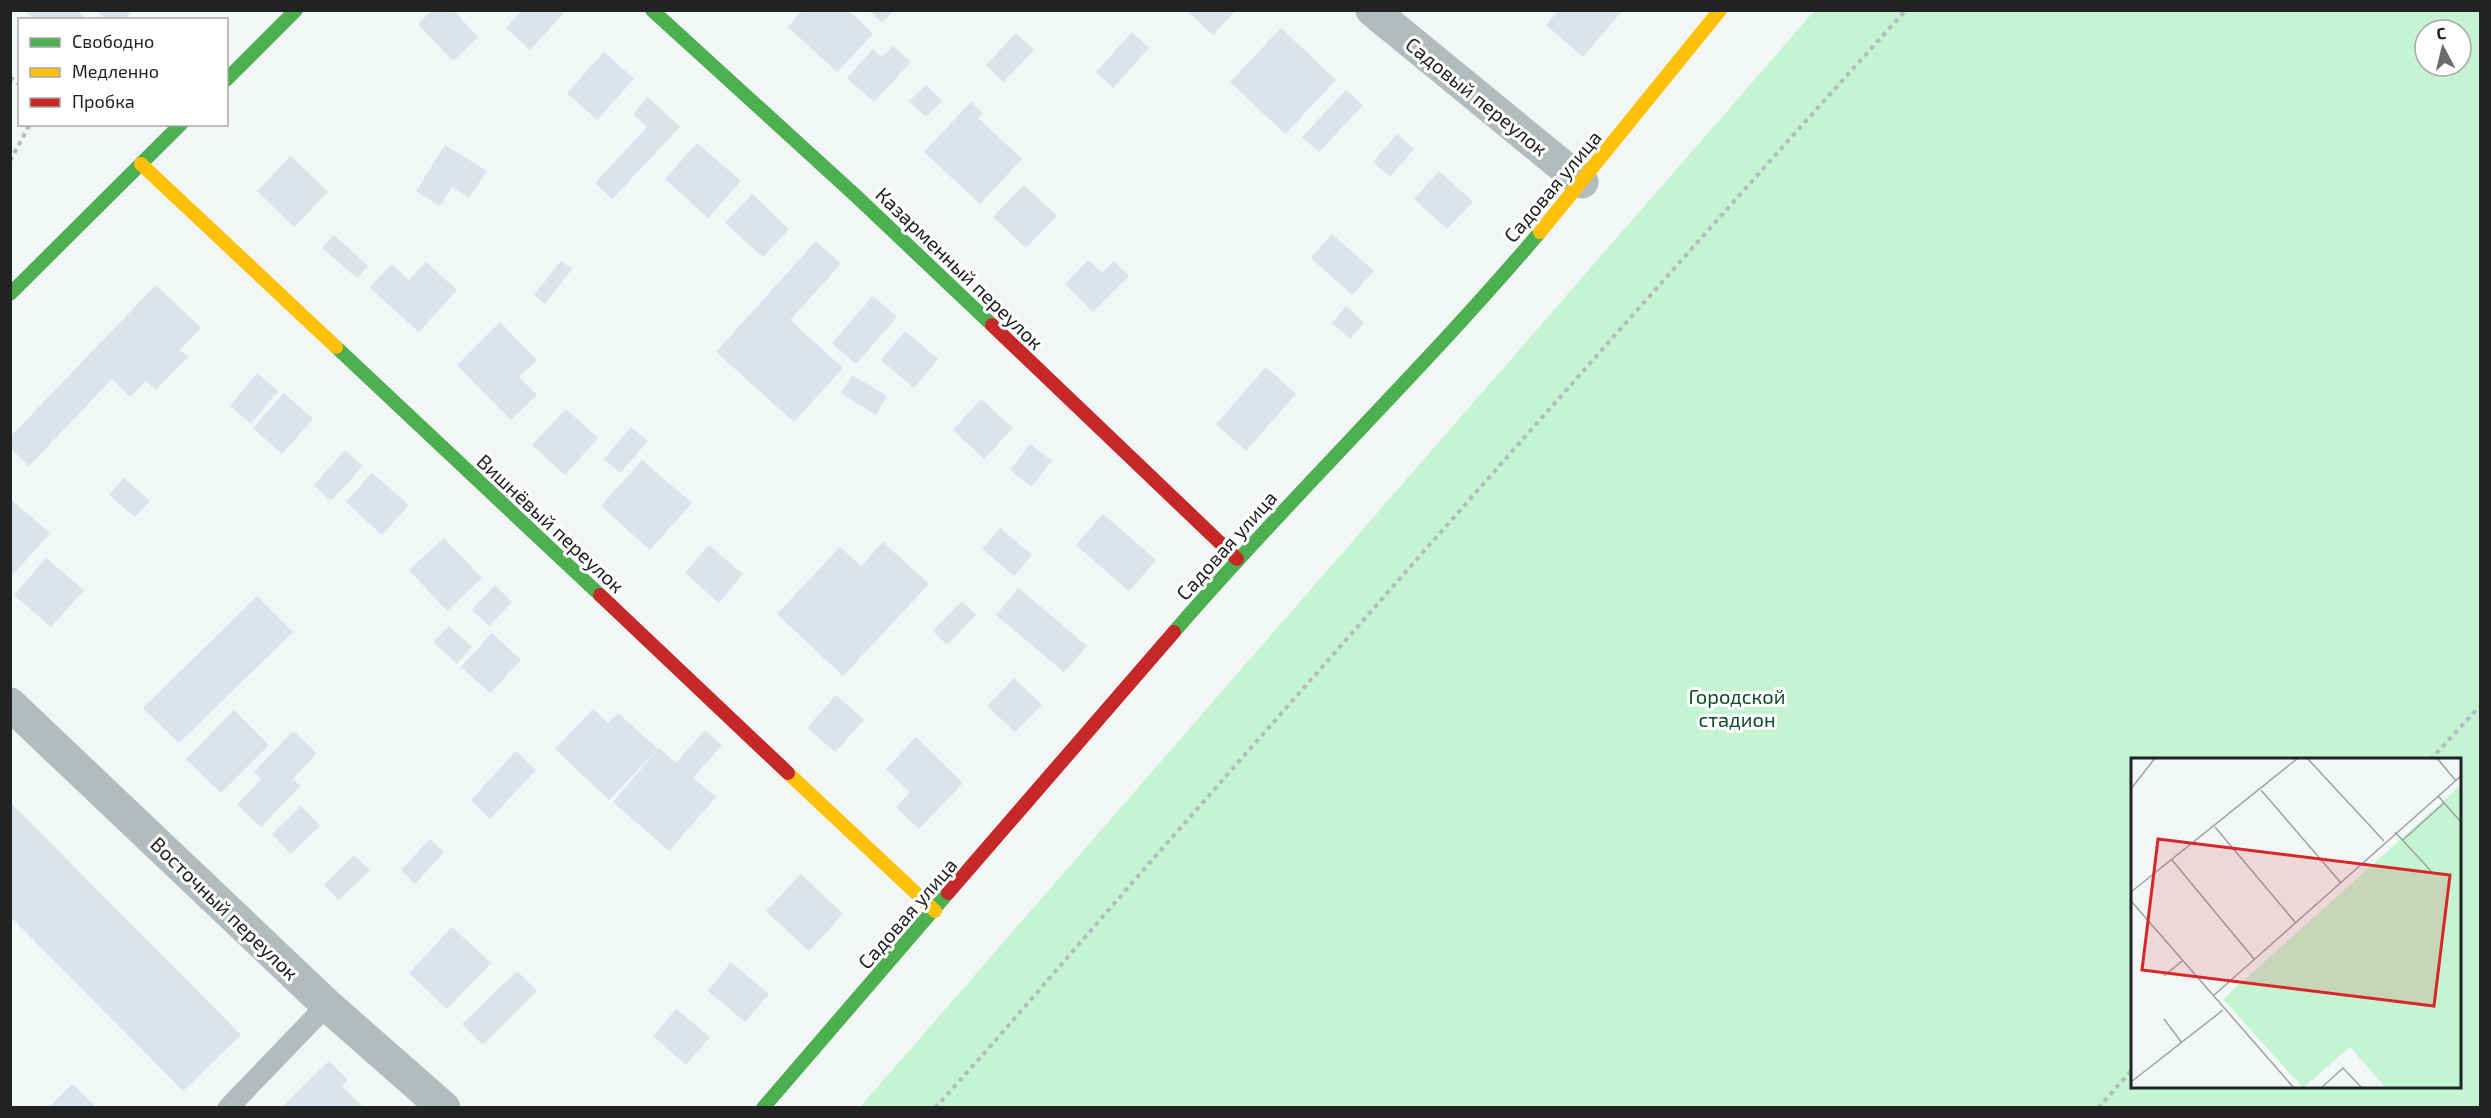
<svg xmlns="http://www.w3.org/2000/svg" width="2491" height="1118" font-family="'Exo 2',sans-serif">
<style>
.green{fill:#c5f4d3;fill-rule:evenodd}
.building{fill:#dbe3ec}
.lines{fill:none;stroke-linecap:round;stroke-linejoin:round}
.path{stroke:#b3bcbc;stroke-width:4;stroke-dasharray:4.5 4.5;stroke-linecap:butt}
.lane{stroke:#b0bdbc;stroke-width:21}
.street{stroke:#b0bdbc;stroke-width:33}
.fast{stroke:#4caf50;stroke-width:14}
.slow{stroke:#ffc107;stroke-width:14}
.jam{stroke:#c62828;stroke-width:14}
.labels{text-anchor:middle;dominant-baseline:central;stroke-width:6;stroke-linejoin:round;paint-order:stroke}
.street-label{font-size:20px;fill:#202223;stroke:#fff}
.park-label{font-size:20px;fill:#094a25;stroke:#fff}
.inset-road{fill:none;stroke:#9fa1a2;stroke-width:1.5}
.view{fill:#d62828;fill-opacity:0.15;stroke:#d62828;stroke-width:3}
.inset-edge{fill:none;stroke:#202223;stroke-width:3}
</style>
<rect width="100%" height="100%" fill="#f3f6f7"/>
<path class="green" d="M1815,10L2480,11V1107H860ZM2425,30H2461V66H2425ZM2132,760H2460V1086H2132Z"/>
<g class="building">
<path d="M24,10H77L83,15L80,20H35Z"/>
<path d="M96,10H127L130,13L124,20H107Z"/>
<path d="M432,10H453L478,37L453,61L418,24Z"/>
<path d="M522,10H561L564,13L530,50L506,28Z"/>
<path d="M803,10H848L873,34L837,72L788,27Z"/>
<path d="M868,10H894L882,23Z"/>
<path d="M1186,10H1236L1213,35Z"/>
<path d="M1559,10H1623L1583,57L1546,25Z"/>
<path d="M1281,28L1336,80L1285,134L1230,82Z"/>
<path d="M1132,32L1149,48L1113,88L1096,72Z"/>
<path d="M1016,33L1034,50L1003,82L986,65Z"/>
<path d="M893,46L911,62L874,102L847,78L873,49L882,57Z"/>
<path d="M604,52L634,79L597,120L567,93Z"/>
<path d="M926,85L942,101L926,117L909,101Z"/>
<path d="M1346,90L1363,105L1319,152L1302,137Z"/>
<path d="M648,97L680,127L612,199L595,183L647,127L633,114Z"/>
<path d="M971,102L983,113L978,118L1022,159L980,204L924,152Z"/>
<path d="M1397,134L1414,149L1390,177L1373,162Z"/>
<path d="M697,143L741,181L708,218L665,179Z"/>
<path d="M445,145L487,171L469,198L452,187L440,206L416,191Z"/>
<path d="M291,156L328,192L294,227L257,191Z"/>
<path d="M1439,171L1473,202L1447,229L1414,199Z"/>
<path d="M1024,185L1057,216L1026,248L993,217Z"/>
<path d="M752,194L789,229L763,257L725,223Z"/>
<path d="M1332,234L1374,271L1352,295L1311,258Z"/>
<path d="M334,235L368,266L357,278L322,248Z"/>
<path d="M816,241L841,264L790,320L843,368L794,422L716,352Z"/>
<path d="M1088,260L1102,273L1114,261L1129,276L1093,312L1065,284Z"/>
<path d="M561,261L572,269L545,304L534,295Z"/>
<path d="M426,262L457,290L419,332L370,288L391,264L409,280Z"/>
<path d="M156,285L201,328L180,350L188,357L156,390L146,381L130,397L112,379L29,466L10,448V437Z"/>
<path d="M873,296L897,317L856,364L832,343Z"/>
<path d="M1346,306L1364,323L1350,339L1332,323Z"/>
<path d="M500,322L537,360L519,377L537,395L511,420L457,365Z"/>
<path d="M905,331L938,359L914,388L881,360Z"/>
<path d="M1266,367L1296,394L1246,451L1216,424Z"/>
<path d="M257,373L278,391L251,424L230,406Z"/>
<path d="M852,375L887,396L876,415L841,393Z"/>
<path d="M284,393L313,419L282,454L253,428Z"/>
<path d="M981,399L1013,428L984,459L953,430Z"/>
<path d="M566,409L598,438L565,475L532,445Z"/>
<path d="M631,427L648,441L620,473L604,459Z"/>
<path d="M1030,444L1052,461L1031,487L1010,470Z"/>
<path d="M345,450L363,466L331,501L314,485Z"/>
<path d="M642,460L692,503L650,550L601,506Z"/>
<path d="M372,473L409,505L382,535L346,502Z"/>
<path d="M124,478L150,501L135,517L109,495Z"/>
<path d="M10,499L50,533L10,578Z"/>
<path d="M1103,514L1156,560L1129,591L1076,545Z"/>
<path d="M1000,528L1032,555L1014,576L982,549Z"/>
<path d="M444,538L482,578L447,611L409,570Z"/>
<path d="M883,542L929,584L843,676L777,614L840,547L861,566Z"/>
<path d="M709,545L743,574L719,603L685,573Z"/>
<path d="M46,558L84,590L51,627L14,595Z"/>
<path d="M495,585L512,602L489,626L472,610Z"/>
<path d="M1019,588L1087,646L1064,672L996,615Z"/>
<path d="M257,596L293,632L179,743L143,708Z"/>
<path d="M962,601L976,615L947,645L933,631Z"/>
<path d="M449,626L472,647L457,664L433,642Z"/>
<path d="M492,633L521,660L490,693L461,667Z"/>
<path d="M1014,678L1042,705L1015,732L987,706Z"/>
<path d="M836,695L864,720L835,752L807,728Z"/>
<path d="M593,709L608,723L618,713L658,749L609,800L555,749Z"/>
<path d="M234,710L269,745L221,793L186,759Z"/>
<path d="M705,730L722,745L693,778L716,797L669,851L613,802L659,748L676,763Z"/>
<path d="M293,731L317,753L293,779L300,786L261,827L237,805L261,779L254,772Z"/>
<path d="M916,737L963,783L919,829L896,807L910,792L886,769Z"/>
<path d="M516,751L536,770L490,819L471,800Z"/>
<path d="M10,802L241,1035L183,1091L10,916Z"/>
<path d="M301,806L320,826L291,854L272,834Z"/>
<path d="M430,839L444,852L415,884L401,870Z"/>
<path d="M354,855L370,870L339,900L324,885Z"/>
<path d="M801,874L843,914L809,951L766,911Z"/>
<path d="M452,927L491,963L447,1009L409,973Z"/>
<path d="M731,962L769,994L745,1022L708,991Z"/>
<path d="M517,971L537,991L483,1045L462,1024Z"/>
<path d="M676,1009L710,1037L686,1065L653,1036Z"/>
<path d="M329,1061L348,1080L342,1086L363,1107H282Z"/>
<path d="M72,1084L96,1107H49Z"/>
</g>
<g class="lines">
<g class="path">
<path d="M10,77L20,85"/>
<path d="M10,161L30,124"/>
<path d="M2430,760L2480,706"/>
<path d="M935,1108C1015,1020 1090,930 1168,842C1413,564 1657,285 1906,10"/>
<path d="M2098,1108L2132,1070"/>
</g>
<path class="lane" d="M228,1108L327,1005"/>
<g class="street">
<path d="M1372,10L1582,182"/>
<path d="M10,704L327,1005L444,1108"/>
</g>
<g class="fast">
<path d="M652,10L856,196L992,325"/>
<path d="M226,80L296,10"/>
<path d="M10,294L181,124"/>
<path d="M336,347L600,595"/>
<path d="M1174,632C1292,495 1423,370 1540,232"/>
<path d="M763,1108L948,893"/>
</g>
<g class="slow">
<path d="M141,164L336,347"/>
<path d="M1540,232L1720,10"/>
<path d="M788,773L935,911"/>
</g>
<g class="jam">
<path d="M992,325L1237,559"/>
<path d="M600,595L788,773"/>
<path d="M948,893L1174,632"/>
</g>
</g>
<g class="labels">
<g class="street-label">
<text transform="translate(1477 96) rotate(39)">Садовый переулок</text>
<text transform="translate(1552 186) rotate(-50)">Садовая улица</text>
<text transform="translate(960 268) rotate(44)">Казарменный переулок</text>
<text transform="translate(551 523) rotate(43)">Вишнёвый переулок</text>
<text transform="translate(1226 545) rotate(-48)">Садовая улица</text>
<text transform="translate(225 908) rotate(44)">Восточный переулок</text>
<text transform="translate(907 913) rotate(-49)">Садовая улица</text>
</g>
<g class="park-label">
<text x="1737" y="696">Городской<tspan x="1737" dy="23">стадион</tspan></text>
</g>
</g>
<g transform="translate(2131 758)">
<rect width="330" height="330" fill="#f3f6f7"/>
<path d="M330,27V330H255L219,289L172,330L92,241Z" fill="#c5f4d3"/>
<path class="inset-road" d="M176,0L253,83M306,0L325,23M0,31L24,0M130,32L210,125M307,38L330,64M84,69L164,164M264,74L300,113M272,82L313,45M41,102L123,201M0,134L167,0M0,143L163,330M33,218L51,203M82,238L330,18M33,261L51,285M0,324L92,252M190,330L212,310L231,330"/>
<path class="view" d="M27,81L319,117L303,248L11,212Z"/>
<rect width="330" height="330" class="inset-edge"/>
</g>
<rect width="2491" height="1118" fill="none" stroke="#202223" stroke-width="24"/>
<rect x="18" y="18" width="210" height="108" fill="#ffffff" stroke="#a6a7a7" stroke-width="1.5"/>
<rect x="30" y="38" width="30" height="9" fill="#4caf50" stroke="#a6a7a7" stroke-width="1.5"/>
<text x="72" y="48" font-size="18" fill="#202223">Свободно</text>
<rect x="30" y="68" width="30" height="9" fill="#ffc107" stroke="#a6a7a7" stroke-width="1.5"/>
<text x="72" y="78" font-size="18" fill="#202223">Медленно</text>
<rect x="30" y="98" width="30" height="9" fill="#c62828" stroke="#a6a7a7" stroke-width="1.5"/>
<text x="72" y="108" font-size="18" fill="#202223">Пробка</text>
<g transform="translate(2443 48) rotate(353)"><circle r="28" fill="#ffffff" stroke="#a6a7a7" stroke-width="1.5"/>
<path d="M0-4.5L10 22L0 15L-10 22Z" fill="#6a6c6d"/>
<text y="-9" font-size="16" font-weight="bold" text-anchor="middle" fill="#202223">С</text>
</g>
</svg>
